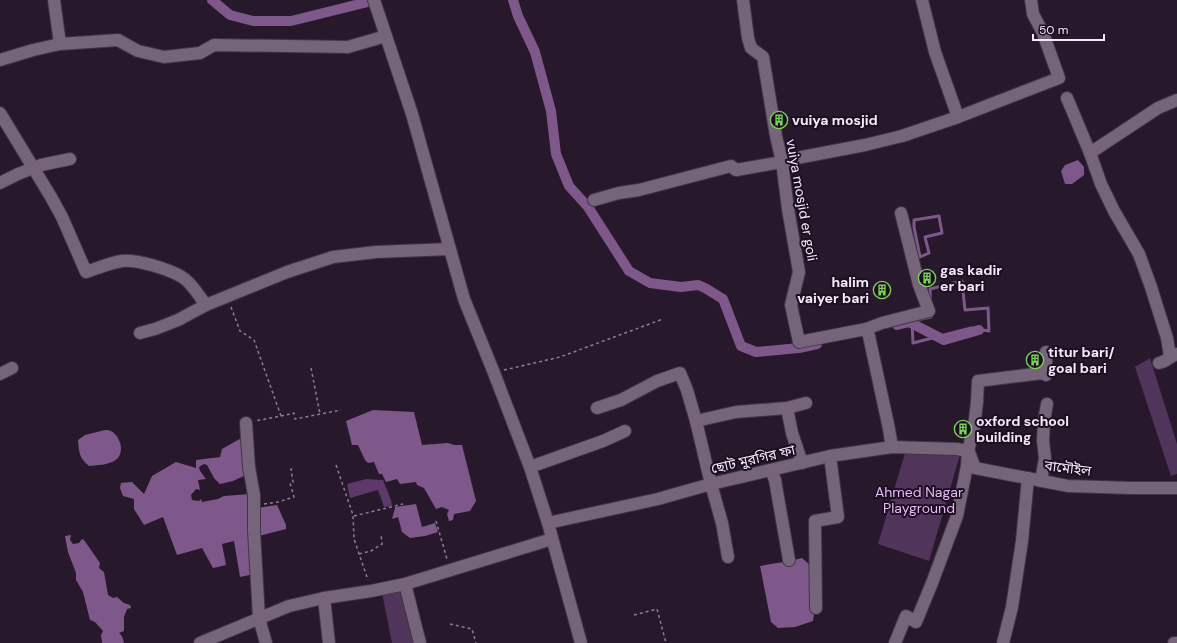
<svg xmlns="http://www.w3.org/2000/svg" width="1177" height="643" font-family="'DM Sans','Noto Sans Bengali',sans-serif">
<style>
.green{fill:#51345a}
.forest{fill:#5d3868}
.water{fill:#7f588b}
.lines{fill:none;stroke-linecap:round;stroke-linejoin:round}
.stream{stroke:#7f588b;stroke-width:3}
.canal{stroke:#7f588b;stroke-width:10}
.minor-casing{stroke:#413645;stroke-width:14}
.path{stroke:#8c8090;stroke-width:1.5;stroke-dasharray:3 3;stroke-linecap:butt}
.minor{stroke:#76647b;stroke-width:12}
.labels{text-anchor:middle;dominant-baseline:central;stroke-width:4;stroke-linejoin:round;paint-order:stroke}
.poi-label{font-size:14px;font-weight:bold;fill:#f4eaf7;stroke:#1d0f22;text-anchor:start}
.street-label{font-size:14px;fill:#f4eaf7;stroke:#1d0f22}
.park-label{font-size:14px;fill:#e8bbf7;stroke:#1d0f22}
</style>
<rect width="100%" height="100%" fill="#27182b"/>
<g class="green">
<path d="M1150,358L1177,444V474L1171,476L1135,367Z"/>
<path d="M905,453L960,455L929,561L878,544Z"/>
<path d="M404,588L417,643H392L382,593Z"/>
</g>
<path class="forest" d="M366,479L383,480L391,500L392,506L384,507L378,490L350,498L347,484Z"/>
<g class="water">
<path d="M1078,160L1084,167V175L1072,184H1065L1061,171L1065,165Z"/>
<path d="M373,410L414,412L422,445L448,443L454,445H462L476,501L470,511L454,514L453,520L449,521L447,514L449,510L442,507L436,509L424,488L417,485L416,482L400,484L397,479L386,482L382,474H379L374,462L368,463L365,460L358,445H352L346,421Z"/>
<path d="M105,430C106,430 110,430 111,431C120,436 125,451 117,459C110,465 98,465 89,466C79,458 79,452 78,440L85,435Z"/>
<path d="M245,436L248,474L233,481L220,484L214,478L207,465L204,464L199,467L200,471L206,479L198,480L200,490L196,489L191,495L192,500L199,501L201,499L202,502L218,499L224,496L250,494L254,574L240,577L234,541L222,544L226,565L213,568L202,548L177,555L163,517L144,525L134,509V499L123,496L120,488L121,483L132,482L144,494L152,476L176,462L196,468V460L220,457L222,449Z"/>
<path d="M416,504L422,527L435,523L438,532L425,536L410,538L402,532L398,517L392,519L395,508V507Z"/>
<path d="M277,505L286,525V529L259,536L257,508Z"/>
<path d="M71,535L70,540L73,544L79,543L82,539L84,540L100,563L99,568L104,572L108,595L113,598L117,597L124,603L130,605L131,608L127,609L124,617V631L119,633L122,636L124,643H102L101,635L103,631L95,622L90,620L83,592L76,580V573L68,552L65,536Z"/>
<path d="M802,558L810,565L815,608L813,621L795,627L778,628L771,622L760,566C774,563 789,562 802,558Z"/>
</g>
<g class="lines">
<g class="stream">
<path d="M939,216L942,233L925,237L929,253L920,257L914,227V220Z"/>
<path d="M962,281L965,310L988,308L989,331L971,328L913,343L912,321L931,317L930,289Z"/>
</g>
<g class="canal">
<path d="M212,0L230,15L253,21H291L376,0"/>
<path d="M513,0L518,16L535,52L551,111L556,154L569,186L588,207L629,271L650,283L681,287L698,285L705,288L723,299L741,346L756,352L799,348L817,344"/>
<path d="M897,325L909,322L944,340L979,330"/>
</g>
<defs>
<g id="minor">
<path d="M54,0L60,44"/>
<path d="M374,0L412,114L464,299L494,373L530,467L548,523L581,643"/>
<path d="M743,0L748,38L751,48L763,57L776,136L782,162L788,209L799,272L791,305L799,342L866,329L869,336L889,429L892,447"/>
<path d="M0,60L33,50L60,44L118,40L138,51L164,57L200,53L214,45L348,47L386,36"/>
<path d="M1067,98L1090,153L1101,184L1114,211L1139,254L1151,287L1167,338L1170,356"/>
<path d="M0,113L51,197L62,217L86,272C98,268 110,263 122,261C136,259 169,269 182,277C192,283 199,296 206,305"/>
<path d="M958,117L1059,78L1043,33L1033,14L1031,0"/>
<path d="M1090,153L1158,108L1177,100"/>
<path d="M0,183L18,174L41,165L70,159"/>
<path d="M594,200L619,193L639,190L731,166L736,170L782,162L802,157L865,145L902,136L958,117L935,52L922,0"/>
<path d="M866,329L882,323L929,311L919,285L901,213"/>
<path d="M140,333L155,329L178,320L206,305L287,272L333,257L376,252L450,249"/>
<path d="M1159,363C1168,361 1168,357 1177,354"/>
<path d="M0,374L12,368"/>
<path d="M597,408L621,400L657,381L680,373L687,390L696,421L711,484L722,523L728,557"/>
<path d="M787,408L792,433L802,463"/>
<path d="M696,421L736,412L787,408L806,403"/>
<path d="M246,423L249,467L254,495V531L259,618L266,643"/>
<path d="M969,452L975,468L1068,486L1132,488H1177"/>
<path d="M530,467L603,441L625,431"/>
<path d="M771,470L775,480L789,560"/>
<path d="M1041,481L1045,458L1043,441L1044,421L1047,404"/>
<path d="M548,523L658,499L711,484L830,456L892,447L957,449L968,451"/>
<path d="M405,584L420,643"/>
<path d="M324,598L329,643"/>
<path d="M816,608L815,521L838,517L830,456"/>
<path d="M200,643L289,606L324,598L371,591L405,584L552,539"/>
<path d="M895,643L906,616L916,622L932,583L957,516L967,466L968,451L974,427L977,402L978,381L1043,373L1046,375V352"/>
<path d="M1003,643L1012,607L1022,541L1028,478"/>
<path d="M1174,643H1177"/>
</g>
</defs>
<use href="#minor" class="minor-casing"/>
<g class="path">
<path d="M231,307L240,331L254,340L281,416L255,421"/>
<path d="M311,368L320,414"/>
<path d="M504,370L560,357L663,319"/>
<path d="M281,416L294,413L295,419L341,410"/>
<path d="M985,427H995"/>
<path d="M336,465L353,515L354,539L368,580"/>
<path d="M264,504L278,502L294,497L290,483L293,482L291,469H294"/>
<path d="M354,516L403,504"/>
<path d="M436,521L447,559"/>
<path d="M359,554L371,551L382,544L381,534"/>
<path d="M634,615L657,609L666,643"/>
<path d="M450,624L472,629L476,643"/>
</g>
<use href="#minor" class="minor"/>
</g>
<defs>
<symbol id="building-ring" viewBox="-11 -11 22 22"><circle r="9.5" fill="#1d0f22" stroke="#7ad157" stroke-width="1.5"/><path d="M-4-6H4V6H1V3H-1V6H-4ZM-2.5-4.3h1.7v1.8h-1.7ZM.8-4.3h1.7v1.8H.8ZM-2.5-1h1.7V.8h-1.7ZM.8-1h1.7V.8H.8Z" fill="#7ad157"/></symbol>
</defs>
<g fill-rule="evenodd">
<use href="#building-ring" x="769" y="110" width="20" height="20"/>
<use href="#building-ring" x="917" y="268" width="20" height="20"/>
<use href="#building-ring" x="872" y="280" width="20" height="20"/>
<use href="#building-ring" x="1025" y="350" width="20" height="20"/>
<use href="#building-ring" x="953" y="419" width="20" height="20"/>
</g>
<g class="labels">
<g class="poi-label">
<text x="792" y="120">vuiya mosjid</text>
<text x="940" y="270">gas kadir<tspan x="940" dy="16">er bari</tspan></text>
<text x="869" y="282" text-anchor="end">halim<tspan x="869" dy="16">vaiyer bari</tspan></text>
<text x="1048" y="352">titur bari/<tspan x="1048" dy="16">goal bari</tspan></text>
<text x="976" y="421">oxford school<tspan x="976" dy="16">building</tspan></text>
</g>
<g class="street-label">
<text transform="translate(802 200) rotate(80)">vuiya mosjid er goli</text>
<text transform="translate(753 459) rotate(-13)">ছোট মুরগির ফা</text>
<text transform="translate(1068 468) rotate(7)">বামৌইল</text>
</g>
<g class="park-label">
<text x="919" y="492">Ahmed Nagar<tspan x="919" dy="16">Playground</tspan></text>
</g>
</g>
<path d="M1033 34v6h71v-6" fill="none" stroke="#f4eaf7" stroke-width="2"/>
<text x="1039" y="34" font-size="12" fill="#f4eaf7" stroke="#1d0f22" stroke-width="3" paint-order="stroke">50 m</text>
</svg>
